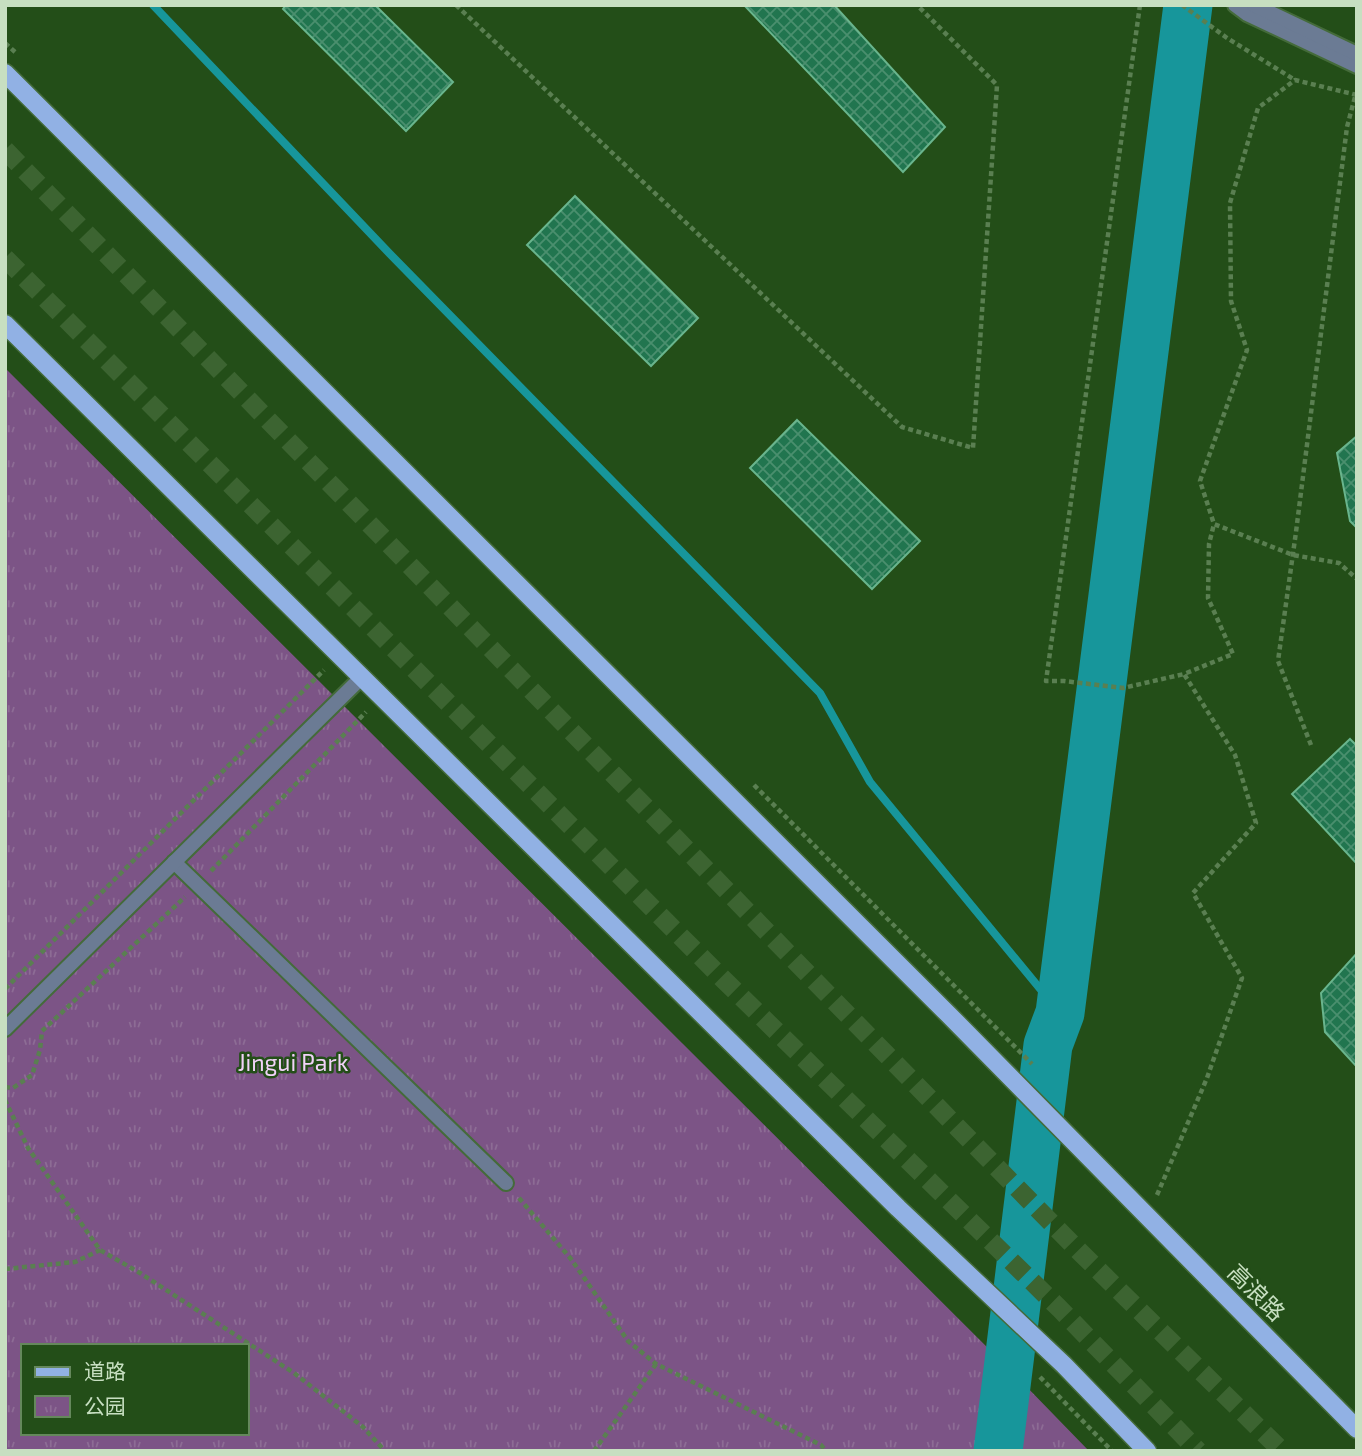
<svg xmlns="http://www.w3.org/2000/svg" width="1362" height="1456" font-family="'Exo 2','Noto Sans SC',sans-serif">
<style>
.park{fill:url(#park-tufts);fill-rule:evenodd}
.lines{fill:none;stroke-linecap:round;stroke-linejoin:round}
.stream{stroke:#17969b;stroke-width:8}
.river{stroke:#17969b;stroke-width:49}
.building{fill:url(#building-cross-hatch);stroke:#69b58d;stroke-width:2}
.trunk-tunnel{stroke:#3c6431;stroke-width:19;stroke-dasharray:19 10;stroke-linecap:butt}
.service-casing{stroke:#446b3a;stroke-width:18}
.tertiary-casing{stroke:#446b3a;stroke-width:18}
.primary-casing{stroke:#446b3a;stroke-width:21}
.path{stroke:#5a7f51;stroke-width:4.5;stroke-dasharray:5 3.5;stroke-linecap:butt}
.service{stroke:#6b7b94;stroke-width:14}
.tertiary{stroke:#6b7b94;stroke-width:14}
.primary{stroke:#91b1e4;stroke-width:18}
.labels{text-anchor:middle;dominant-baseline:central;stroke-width:5;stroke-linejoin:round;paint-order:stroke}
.park-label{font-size:23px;fill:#f1d2f8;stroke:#234e18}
.street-label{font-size:23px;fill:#c7dfc1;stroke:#234e18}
</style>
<defs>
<pattern id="park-tufts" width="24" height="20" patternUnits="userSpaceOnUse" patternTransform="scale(1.75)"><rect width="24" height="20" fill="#7c5486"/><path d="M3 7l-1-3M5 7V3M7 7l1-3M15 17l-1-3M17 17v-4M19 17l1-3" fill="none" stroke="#8d6c95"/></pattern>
<pattern id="building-cross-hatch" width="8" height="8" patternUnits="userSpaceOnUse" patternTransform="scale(1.75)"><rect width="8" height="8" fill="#21754f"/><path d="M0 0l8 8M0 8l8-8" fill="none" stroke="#4a8f6e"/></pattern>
</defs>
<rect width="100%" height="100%" fill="#234e18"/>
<path class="park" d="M5,368L1021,1381L1089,1451H5ZM23,1346H247V1433H23Z"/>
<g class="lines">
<path class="stream" d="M153,5L390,254L820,693L870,782L1060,1013"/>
<path class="river" d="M998,1451L1048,1045L1060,1013L1188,5"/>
</g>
<g class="building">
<path d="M286,5H375L453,82L406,131L283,9Z"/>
<path d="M744,5H834L945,127L903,172Z"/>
<path d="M575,196L698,318L651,366L527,245Z"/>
<path d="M797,420L920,541L872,589L750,468Z"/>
<path d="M1357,436V528L1350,521L1337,453Z"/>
<path d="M1350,739L1357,746V864L1292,794Z"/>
<path d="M1357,953V1067L1325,1032L1321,993Z"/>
</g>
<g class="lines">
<g class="trunk-tunnel">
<path d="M5,150L958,1128L1081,1253L1282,1451"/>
<path d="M5,258L724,980L1060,1309L1198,1451"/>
</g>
<defs>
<g id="service">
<path d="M174,862L506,1183"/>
<path d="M5,1029L362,677"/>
</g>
<g id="tertiary">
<path d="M1235,5L1247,14L1357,66"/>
<path d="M1254,5L1357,54"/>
</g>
<g id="primary">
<path d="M5,73L948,1014L1357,1429"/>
<path d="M5,324L898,1208L1064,1365L1147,1451"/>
</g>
</defs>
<use href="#service" class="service-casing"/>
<use href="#tertiary" class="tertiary-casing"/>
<use href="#primary" class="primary-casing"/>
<g class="path">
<path d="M456,5L902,427L973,448L997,85L917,5"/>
<path d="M1140,5L1046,681H1064L1123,688L1184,674"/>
<path d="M1182,5L1227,38L1295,80"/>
<path d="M5,43L15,52"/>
<path d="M1357,95L1295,80L1258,108L1230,203L1231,301L1247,350L1200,481L1214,524L1293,555L1339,563L1357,579"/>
<path d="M1311,745L1278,661L1296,532L1347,127L1356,93"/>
<path d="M754,785L1032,1064"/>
<path d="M211,871L366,712"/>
<path d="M5,989L324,670"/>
<path d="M5,1087L13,1088L32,1075L40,1050L42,1031L185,897"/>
<path d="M5,1100L28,1148L100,1250L140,1273L294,1373L363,1427L385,1451"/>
<path d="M1157,1195L1207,1078L1242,978L1193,893L1256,823L1235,755L1184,674L1233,654L1208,598L1209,544L1214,524"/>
<path d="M519,1198L571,1259L628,1341L656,1364L821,1445L826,1451"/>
<path d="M5,1269L75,1262L100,1250"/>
<path d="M1040,1377L1112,1451"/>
<path d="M594,1451L656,1364"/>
</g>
<use href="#service" class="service"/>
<use href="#tertiary" class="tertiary"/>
<use href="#primary" class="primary"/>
</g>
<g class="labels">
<g class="park-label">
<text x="293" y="1062">Jingui Park</text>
</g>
<g class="street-label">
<text transform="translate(1257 1292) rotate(45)">高浪路</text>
</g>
</g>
<rect width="1362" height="1456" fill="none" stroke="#c7dfc1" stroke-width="14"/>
<rect x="21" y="1344" width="228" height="91" fill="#234e18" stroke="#65885c" stroke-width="2"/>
<rect x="35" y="1367" width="35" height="10" fill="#91b1e4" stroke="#65885c" stroke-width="2"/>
<text x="84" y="1379" font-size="21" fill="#c7dfc1">道路</text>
<rect x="35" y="1396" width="35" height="21" fill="url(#park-tufts)" stroke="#65885c" stroke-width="2"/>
<text x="84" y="1414" font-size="21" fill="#c7dfc1">公园</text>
</svg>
